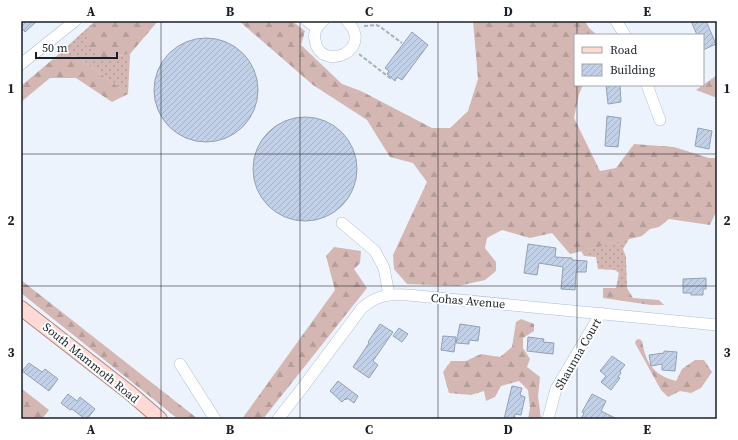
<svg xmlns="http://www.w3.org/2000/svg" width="738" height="440" font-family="'Source Serif 4',serif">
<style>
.grass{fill:url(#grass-dots)}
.forest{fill:url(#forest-firs)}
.building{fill:url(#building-hatch);stroke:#93a0b6}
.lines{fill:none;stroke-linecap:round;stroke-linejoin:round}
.minor-casing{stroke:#afbdd3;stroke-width:12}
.major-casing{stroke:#ae8784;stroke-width:16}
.path{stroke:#abb1b9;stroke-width:2;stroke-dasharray:4 2;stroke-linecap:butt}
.minor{stroke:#fff;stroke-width:11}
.major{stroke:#ffd9d3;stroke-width:14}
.grid{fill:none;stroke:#191f27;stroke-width:1;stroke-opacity:0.55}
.labels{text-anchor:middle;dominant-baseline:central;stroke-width:4;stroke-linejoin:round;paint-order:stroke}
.street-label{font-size:12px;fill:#191f27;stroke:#fff}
.neatline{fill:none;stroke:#191f27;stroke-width:1.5}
.grid-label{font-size:13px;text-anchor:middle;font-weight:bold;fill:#191f27}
</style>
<defs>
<pattern id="grass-dots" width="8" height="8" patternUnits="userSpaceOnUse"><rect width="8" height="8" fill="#d4b7b3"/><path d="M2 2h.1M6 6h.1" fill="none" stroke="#b59d9a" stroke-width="1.8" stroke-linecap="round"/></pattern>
<pattern id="forest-firs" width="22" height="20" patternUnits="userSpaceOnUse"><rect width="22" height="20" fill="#d4b7b3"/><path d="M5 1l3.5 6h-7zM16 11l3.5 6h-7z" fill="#b59d9a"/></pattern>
<pattern id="building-hatch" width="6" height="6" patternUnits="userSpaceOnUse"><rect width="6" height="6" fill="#c2d1e7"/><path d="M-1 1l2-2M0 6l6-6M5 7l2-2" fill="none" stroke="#a6b3c6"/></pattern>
</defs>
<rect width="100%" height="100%" fill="#edf3fc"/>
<g class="grass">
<path d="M94,22L85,44L103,58L130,54L128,94L76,56L52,60Z"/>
<path d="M629,239L623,249L626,257L627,288H616L619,273L615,270L598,269L596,257L584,256L581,251Z"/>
</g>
<g class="forest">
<path d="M95,21H158L130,54L103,58L84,44L94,22Z"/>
<path d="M239,21H292L305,31L301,45L342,84L361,91L432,128H450L468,111L478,79L473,21H585L589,28L597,35H575V85H583L579,94L574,118L600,171L616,168L634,144L674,147L709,158H717V214H715L710,225L669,219L659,227L650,229L642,236L570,254L552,233L530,238L502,230L487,238L485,248L496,262V271L485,280L458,286L407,284L394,269L393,255L427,182L413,163L390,157L367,120L313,85Z"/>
<path d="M76,56L128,94L112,102L76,78H50L21,102V86L52,60Z"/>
<path d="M717,75V98L696,90Z"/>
<path d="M334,247L361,251L360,263L354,269L367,288L263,419H242L335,290L326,256Z"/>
<path d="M21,280L198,419H178L21,293Z"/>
<path d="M603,288H627L633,298L659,300L664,305H651L603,298Z"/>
<path d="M521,319L534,324V331L523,338V348L530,359L527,367L540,377L538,396L541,419H528L530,408L528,390L519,381L501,386L495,397L486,401L484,391L471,395L449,393L443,372L451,361H466L481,354L500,357L512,347L516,322Z"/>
<path d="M639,339L642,341C646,363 653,375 676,381L682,369L695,360H704L712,372L701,388L691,393L680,391L668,397L661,390L635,343L636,340Z"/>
<path d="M21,388L49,410L42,419H21Z"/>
</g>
<g class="building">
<path d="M21,21H37L25,32L21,27Z"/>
<path d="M691,21H706L716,44L703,50V35H697Z"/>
<path d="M412,32L428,45L402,80L397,77L395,81L387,74L389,71L385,68Z"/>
<circle cx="206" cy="90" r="52"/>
<path d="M606,85H620L621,102L608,104Z"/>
<path d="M607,116L621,118L618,147L605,146Z"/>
<circle cx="305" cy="169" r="52"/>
<path d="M698,128L712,131L709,149L695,146Z"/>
<path d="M528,244L556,248L555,257L572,258V260L587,261L586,272H576L575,290L561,289L563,267L539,263L537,275L524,273Z"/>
<path d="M706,278V289H703V295H691V293H683V279Z"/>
<path d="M380,324L393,332L373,361L378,365L369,378L353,367L369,343L368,342Z"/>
<path d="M460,324L480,327L478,341L469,340V344L456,343Z"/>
<path d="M399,328L408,334L402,342L393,336Z"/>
<path d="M443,336L456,337L454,352L441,350Z"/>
<path d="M528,337L544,339L543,342L554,343L553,354L527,351Z"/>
<path d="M664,351L677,352L675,371L662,370V364L651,366L649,355L664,353Z"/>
<path d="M612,356L625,365L620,371L621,373L618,377L620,378L611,390L601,382L606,376L600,371Z"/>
<path d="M29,363L42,372L45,369L58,379L49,391L22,371Z"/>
<path d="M338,381L358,396L354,403L347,398L346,400L345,399L342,402L330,391Z"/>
<path d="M512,386L522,388L520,395L525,397L521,415L515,414L514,419H504Z"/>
<path d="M68,394L77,401L80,397L95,409L87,419H85L72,409L70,410L61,403Z"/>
<path d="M592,394L606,401L601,411L617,419H581L584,413L582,412Z"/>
</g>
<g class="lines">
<defs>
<g id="minor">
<path d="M307,21L317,28"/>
<path d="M323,21C317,26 313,33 315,40C320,74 376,50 347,21"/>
<path d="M616,21L625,35"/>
<path d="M21,64L75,21"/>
<path d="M647,85L660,120"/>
<path d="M342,223L375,251L384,268L389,295"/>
<path d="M180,364L215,419"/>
<path d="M278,419L303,387L362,308C377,295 388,294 408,295L717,325"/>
<path d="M548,419L556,389L601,313"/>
</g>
<path id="major" d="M21,308L130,393L160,419"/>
</defs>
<use href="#minor" class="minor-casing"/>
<use href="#major" class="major-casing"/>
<g class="path">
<path d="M364,26L376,25L379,26L402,43"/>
<path d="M359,54L390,78L391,77"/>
</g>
<use href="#minor" class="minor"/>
<use href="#major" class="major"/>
</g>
<path class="grid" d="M161,21V419M300,21V419M438,21V419M577,21V35M577,85V419M21,154H717M21,286H717"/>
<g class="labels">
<g class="street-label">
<text transform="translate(468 301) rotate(5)">Cohas Avenue</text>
<text transform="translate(578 354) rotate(-60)">Shaunna Court</text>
<text transform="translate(91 363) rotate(39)">South Mammoth Road</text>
</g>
</g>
<rect width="738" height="440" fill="none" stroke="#ffffff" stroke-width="44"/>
<rect x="574" y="34" width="130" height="52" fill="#ffffff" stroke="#a3a5a9"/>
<rect x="582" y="47" width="20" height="6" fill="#ffd9d3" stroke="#a3a5a9"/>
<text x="610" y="54" font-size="12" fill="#191f27">Road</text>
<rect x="582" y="64" width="20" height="12" fill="url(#building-hatch)" stroke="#a3a5a9"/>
<text x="610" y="74" font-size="12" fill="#191f27">Building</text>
<path d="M36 52v6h81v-6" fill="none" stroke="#191f27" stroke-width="2"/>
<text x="42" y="52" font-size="12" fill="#191f27" stroke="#ffffff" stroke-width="3" paint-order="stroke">50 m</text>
<rect x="22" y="22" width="694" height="396" class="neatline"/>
<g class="grid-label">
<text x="91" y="16">A</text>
<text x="230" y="16">B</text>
<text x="369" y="16">C</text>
<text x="508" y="16">D</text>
<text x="647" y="16">E</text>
<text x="11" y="93">1</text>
<text x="727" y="93">1</text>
<text x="11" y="225">2</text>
<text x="727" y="225">2</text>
<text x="11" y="357">3</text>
<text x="727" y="357">3</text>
<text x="91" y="434">A</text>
<text x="230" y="434">B</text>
<text x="369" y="434">C</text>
<text x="508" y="434">D</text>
<text x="647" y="434">E</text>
</g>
</svg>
